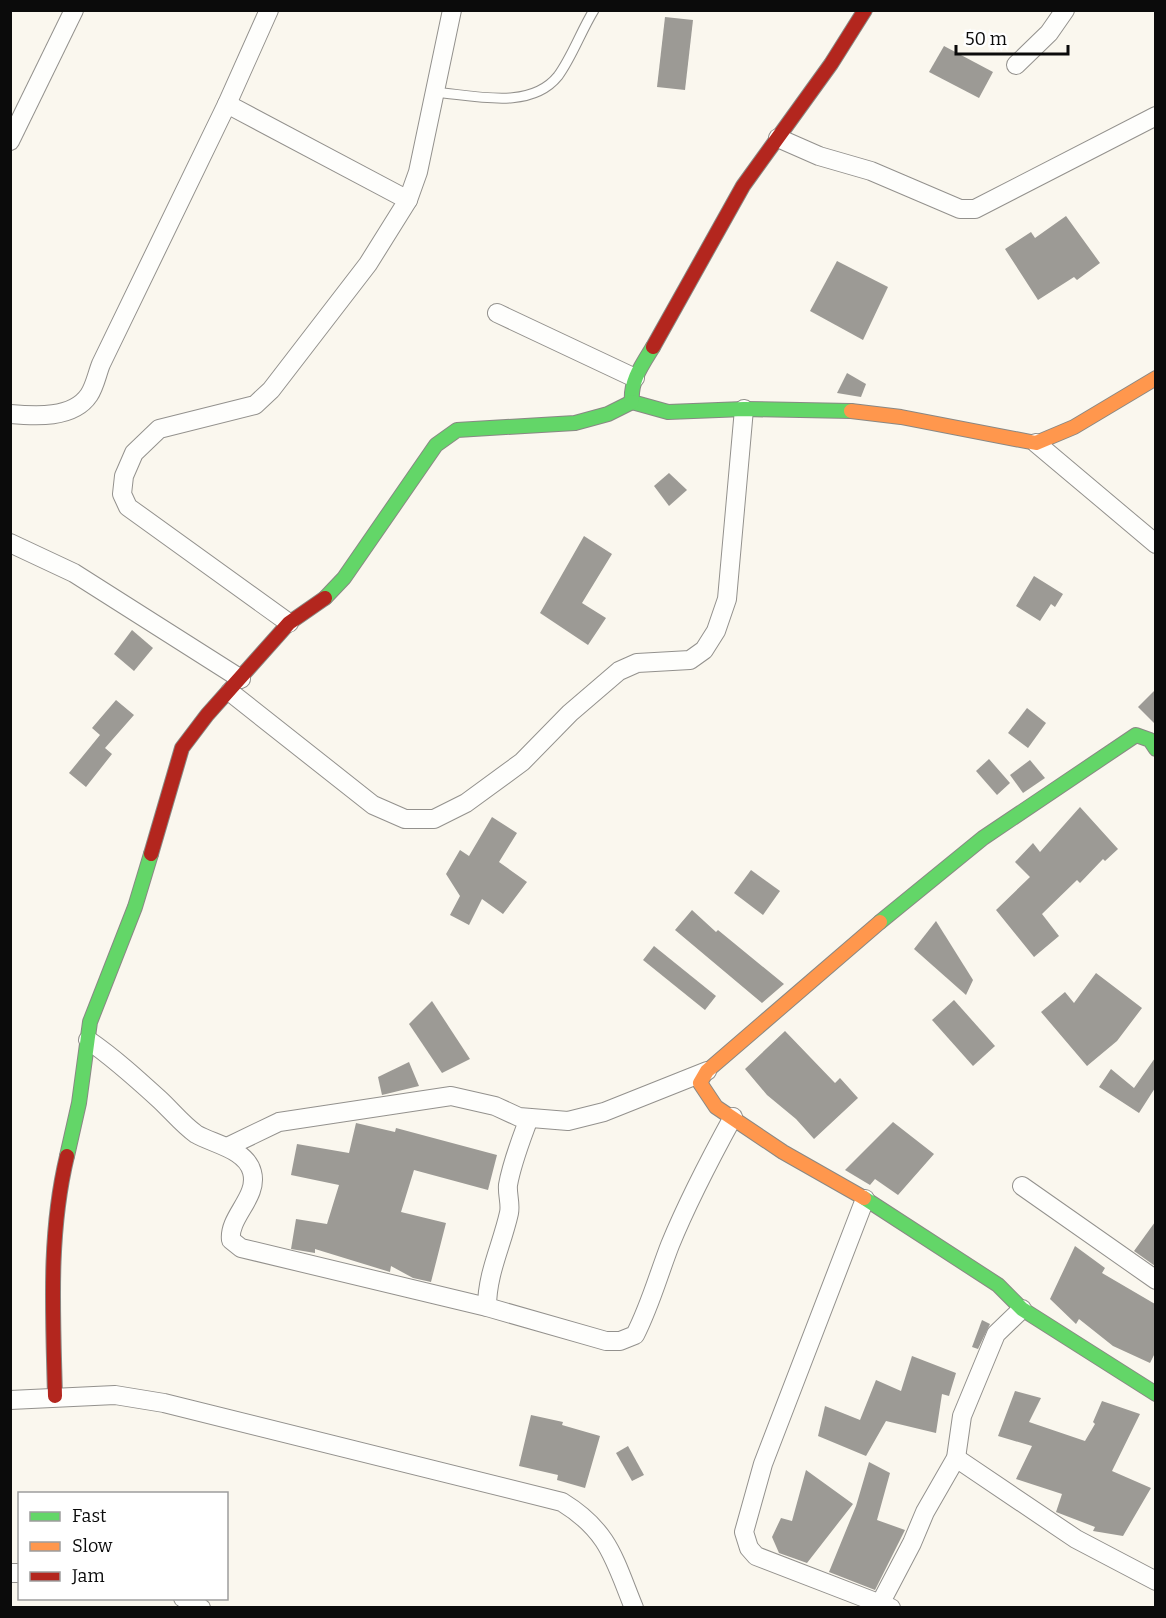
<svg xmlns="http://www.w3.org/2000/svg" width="1166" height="1618" font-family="Bitter,serif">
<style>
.building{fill:#9c9a95}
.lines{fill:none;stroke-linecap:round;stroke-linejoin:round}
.lane-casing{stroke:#93918d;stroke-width:11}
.street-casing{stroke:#93918d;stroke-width:20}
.fast-casing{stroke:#898884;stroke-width:16}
.slow-casing{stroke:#898884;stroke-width:16}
.jam-casing{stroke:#898884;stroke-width:16}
.lane{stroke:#fefefc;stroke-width:9}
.street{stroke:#fefefc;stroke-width:18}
.fast{stroke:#63d668;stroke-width:14}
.slow{stroke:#ff974d;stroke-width:14}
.jam{stroke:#b3261e;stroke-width:14}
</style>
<rect width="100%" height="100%" fill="#faf7ee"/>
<g class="building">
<path d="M665,17L693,20L685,90L657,87Z"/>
<path d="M944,46L993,72L979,98L929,72Z"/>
<path d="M1066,216L1100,263L1077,280L1074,277L1038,300L1005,249L1031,232L1035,238Z"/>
<path d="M837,261L888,287L863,340L810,311Z"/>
<path d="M847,373L866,384L861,397L837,393Z"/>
<path d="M669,473L687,490L669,506L654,486Z"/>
<path d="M584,536L612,554L582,603L606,618L588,645L540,613Z"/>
<path d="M1034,576L1063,594L1055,607L1051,604L1040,621L1016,606Z"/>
<path d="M132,630L153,648L134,671L114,654Z"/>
<path d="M1155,690V724L1138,707Z"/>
<path d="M116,700L134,715L105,748L112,754L86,787L69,773L100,735L92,728Z"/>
<path d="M1027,708L1046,723L1028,748L1008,733Z"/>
<path d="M989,759L1010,783L997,795L976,771Z"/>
<path d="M1030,760L1045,778L1023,793L1010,775Z"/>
<path d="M1080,807L1118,849L1105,861L1103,859L1080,883L1077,880L1042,914L1059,936L1034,957L996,910L1030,877L1015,862L1033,843L1040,852Z"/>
<path d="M492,817L517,833L499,862L527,882L503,914L482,899L469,925L450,915L460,896L446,874L460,850L469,856Z"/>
<path d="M751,870L780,891L763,915L734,893Z"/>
<path d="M692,910L716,932L718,930L784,984L762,1003L675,930Z"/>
<path d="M936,921L973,980L966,995L914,949Z"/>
<path d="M654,946L716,996L705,1010L643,960Z"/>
<path d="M1096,973L1142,1008L1117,1041L1087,1066L1041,1012L1065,992L1074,1003Z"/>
<path d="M954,1000L995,1046L973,1066L932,1020Z"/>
<path d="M432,1001L470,1059L442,1073L409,1024Z"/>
<path d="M785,1031L835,1083L840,1078L858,1098L814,1139L796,1119L767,1095L745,1069Z"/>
<path d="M1155,1058V1088L1139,1113L1099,1087L1111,1069L1134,1088Z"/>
<path d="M409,1062L419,1086L382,1095L378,1077Z"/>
<path d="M893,1122L934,1154L898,1195L875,1179L870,1185L845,1170Z"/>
<path d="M356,1123L395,1132L396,1128L497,1155L488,1190L414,1170L401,1212L446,1223L431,1282L413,1278L391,1266L390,1272L315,1249V1253L291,1249L296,1219L327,1224L339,1185L291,1175L297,1144L349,1153Z"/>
<path d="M1155,1222V1266L1134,1251Z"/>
<path d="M1075,1246L1105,1268L1102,1273L1155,1304V1353L1150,1363L1113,1346L1079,1319L1076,1324L1050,1299Z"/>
<path d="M982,1320L990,1324L978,1349L972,1347Z"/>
<path d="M912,1356L956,1373L949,1396L942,1394L936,1433L886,1421L866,1456L818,1436L825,1406L860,1420L876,1380L901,1391Z"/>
<path d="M1015,1391L1041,1398L1029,1422L1085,1441L1095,1424L1093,1422L1102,1401L1140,1414L1112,1471L1151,1488L1123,1536L1093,1531L1095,1527L1056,1512L1062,1494L1016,1479L1032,1446L998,1436Z"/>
<path d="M531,1415L563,1422L562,1425L600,1436L585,1488L557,1480L558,1475L519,1466Z"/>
<path d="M628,1446L644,1475L632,1481L616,1453Z"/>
<path d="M869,1462L890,1473L877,1520L905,1530L875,1590L829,1572L856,1506Z"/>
<path d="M806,1470L853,1504L807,1563L779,1553L772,1537L781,1518L792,1521Z"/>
</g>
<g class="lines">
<defs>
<path id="lane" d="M434,92C473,95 530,111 558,76C572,57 581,31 594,10"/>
<g id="street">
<path d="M1016,65L1049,33L1065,10"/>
<path d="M227,104L408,200"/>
<path d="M778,138L819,156L871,171L960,209H975L1156,116"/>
<path d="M10,141L74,10"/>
<path d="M497,313L635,378"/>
<path d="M10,414C35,416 73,419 89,395C95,386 97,374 101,364L227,104L269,10"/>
<path d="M1036,443L1156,544"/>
<path d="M10,543L74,573L241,679"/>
<path d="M289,623L128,507L122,494L124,476L134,453L159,429L255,405L271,390L368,264L408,200L418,172L452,10"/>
<path d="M230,692L373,805L405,819H434L466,803L522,762L570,713L619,671L637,663L690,660L704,650L716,631L727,599L744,409"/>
<path d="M88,1040C114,1058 136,1078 159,1099C171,1110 183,1125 196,1134C213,1144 246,1149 252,1172C259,1197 228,1217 231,1240L241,1248L487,1307L606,1341H620L635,1335C650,1306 658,1276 670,1245C688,1201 710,1159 733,1117"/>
<path d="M227,1147L279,1122L451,1096L495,1106L519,1117L568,1121L604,1112L707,1071"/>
<path d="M1022,1186L1156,1280"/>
<path d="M865,1199L763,1464L744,1532L749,1548L756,1556L891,1608"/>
<path d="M487,1307C487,1273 502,1245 509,1213C511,1204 507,1194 508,1185C512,1162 521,1140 529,1118"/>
<path d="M10,1400L115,1395L164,1403L562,1502C609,1531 614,1559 634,1608"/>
<path d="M956,1458L1076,1539L1156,1581"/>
<path d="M10,1573H20"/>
<path d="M183,1598L201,1608"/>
<path d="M881,1602L912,1543L925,1512L956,1458L962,1416L996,1334L1022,1309"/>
</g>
<g id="fast">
<path d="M653,347C642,365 630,381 632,402L668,412L744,409L851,411"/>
<path d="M325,598L344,578L436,445L457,430L575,423L608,414L632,402"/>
<path d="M880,922L983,838L1136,735L1150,740L1156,749"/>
<path d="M67,1156L79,1103L90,1022L135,907L151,854"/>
<path d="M864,1198L998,1285L1022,1309L1156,1394"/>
</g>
<g id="slow">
<path d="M851,411L901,417L1036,443L1074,427L1156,378"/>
<path d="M864,1198L783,1152L716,1107L700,1083L707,1071L880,922"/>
</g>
<g id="jam">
<path d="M653,347L743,186L831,64L865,10"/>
<path d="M151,854L182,748L207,715L289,623L325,598"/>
<path d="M55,1396C53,1315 48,1235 67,1156"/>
</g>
</defs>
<use href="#lane" class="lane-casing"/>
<use href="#street" class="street-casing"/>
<use href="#fast" class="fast-casing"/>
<use href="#slow" class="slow-casing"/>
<use href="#jam" class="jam-casing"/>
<use href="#lane" class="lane"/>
<use href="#street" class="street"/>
<use href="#fast" class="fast"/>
<use href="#slow" class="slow"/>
<use href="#jam" class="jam"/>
</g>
<rect width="1166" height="1618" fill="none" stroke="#0b0b0b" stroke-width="24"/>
<rect x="18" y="1492" width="210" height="108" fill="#ffffff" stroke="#9d9d9d" stroke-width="1.5"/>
<rect x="30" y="1512" width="30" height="9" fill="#63d668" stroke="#9d9d9d" stroke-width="1.5"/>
<text x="72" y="1522" font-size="18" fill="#0b0b0b">Fast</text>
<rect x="30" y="1542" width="30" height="9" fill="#ff974d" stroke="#9d9d9d" stroke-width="1.5"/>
<text x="72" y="1552" font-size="18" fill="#0b0b0b">Slow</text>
<rect x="30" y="1572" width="30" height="9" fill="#b3261e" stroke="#9d9d9d" stroke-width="1.5"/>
<text x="72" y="1582" font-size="18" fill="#0b0b0b">Jam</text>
<path d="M956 45v9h112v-9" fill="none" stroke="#0b0b0b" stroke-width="3"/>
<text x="965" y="45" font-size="18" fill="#0b0b0b" stroke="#ffffff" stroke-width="4.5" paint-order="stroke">50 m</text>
</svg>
